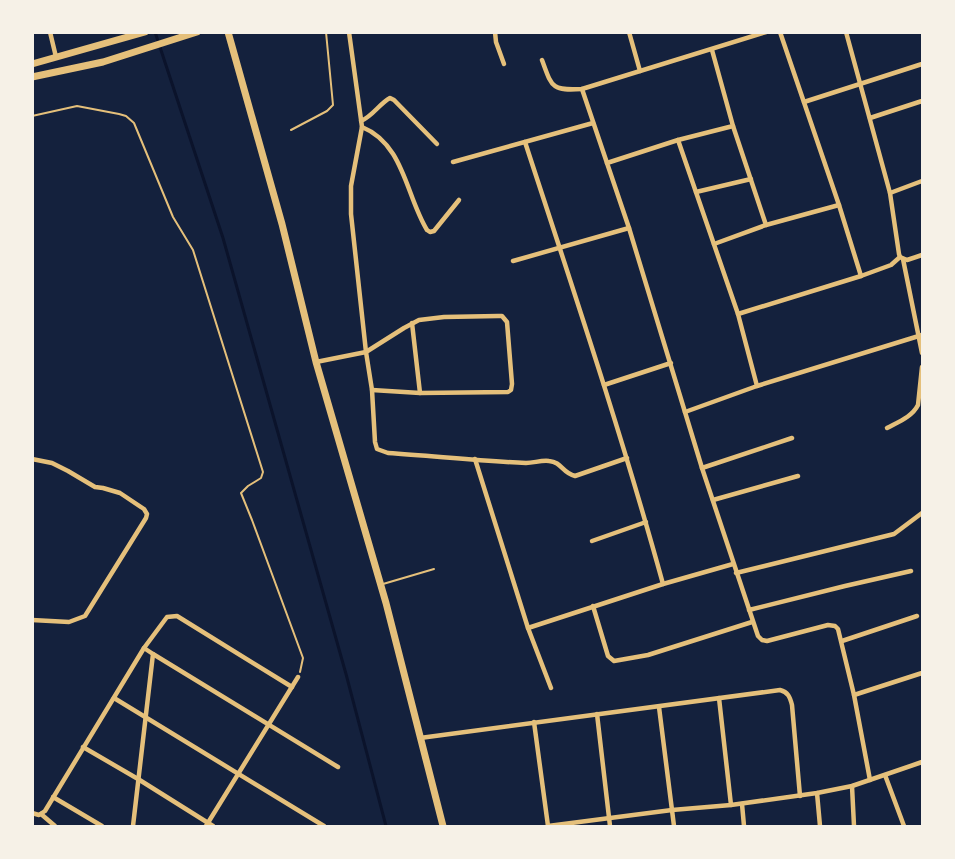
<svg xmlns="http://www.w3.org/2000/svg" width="955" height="859" font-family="'Open Sans',sans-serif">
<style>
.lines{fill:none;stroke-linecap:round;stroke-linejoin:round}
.stream{stroke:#0b132b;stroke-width:3}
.path{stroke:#e5c07b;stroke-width:2}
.service{stroke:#e5c07b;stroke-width:2}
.minor{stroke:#e5c07b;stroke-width:4.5}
.primary{stroke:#e5c07b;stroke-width:7}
</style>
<rect width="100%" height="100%" fill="#14213d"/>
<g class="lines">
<path class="stream" d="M155,32L223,238L346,674L386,826"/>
<path class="path" d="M32,116L77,106L119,114L126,116L134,123L173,217L193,250L263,472L261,478L248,486L241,493L252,520L303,658L300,672"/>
<g class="service">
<path d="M291,130L327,111L333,105L326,32"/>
<path d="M383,584L434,569"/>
</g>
<g class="minor">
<path d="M50,32L56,57"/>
<path d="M349,32L362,127L351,186V214L366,352L372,390L375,442L377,449L388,453C434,456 480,461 526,463C534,463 541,460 549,461C562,462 562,473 575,476L627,458"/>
<path d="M495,32L496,42L504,64"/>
<path d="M629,32L640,71"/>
<path d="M780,32L839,205L861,276"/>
<path d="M846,32L890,193L899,254L900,257L907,260L922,255"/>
<path d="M712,50L733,126L678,140L607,163L629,228L702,468L792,438"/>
<path d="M542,60C552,87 551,91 582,89L766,32"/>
<path d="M582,89L607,163"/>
<path d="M804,102L922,64"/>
<path d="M870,118L922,101"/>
<path d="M361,121C373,116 379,104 390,98L394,100L437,144"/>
<path d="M733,126L766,225"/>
<path d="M362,127C404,144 406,196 427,230L430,232L434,231L459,200"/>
<path d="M678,140L738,314"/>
<path d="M525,142C573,289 622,435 663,584"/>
<path d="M453,162L593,123"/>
<path d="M696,192L751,179"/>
<path d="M890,193L922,181"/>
<path d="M714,244L766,225L839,205"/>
<path d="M903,259L922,353"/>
<path d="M513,261L629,228"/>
<path d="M412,323L420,393"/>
<path d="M316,362L366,352L404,328L419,320L444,317L498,316H502L507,322L512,384L511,390L508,392L420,393L372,390"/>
<path d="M604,385L671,363"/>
<path d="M757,386L922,335"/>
<path d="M685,412L757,386L738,314L861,276L891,265L900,257"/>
<path d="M887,428C898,422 912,417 918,405L922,367"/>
<path d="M32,459L52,463L68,471L95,487L103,488L120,493L144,509L147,514L146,518L85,616L69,622L32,620"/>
<path d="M475,459L528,628L551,688"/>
<path d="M702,468L758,636L762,640L767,641L828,625L835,626L838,629L854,695L870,780"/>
<path d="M713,500L798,476"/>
<path d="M592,541L646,522"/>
<path d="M736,573L894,534L922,513"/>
<path d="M593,606L608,656L614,661L648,655L752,622"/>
<path d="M749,610L845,586L911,571"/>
<path d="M528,628L663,584L733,564"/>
<path d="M842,641L917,616"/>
<path d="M153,654L338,767"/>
<path d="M854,695L922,673"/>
<path d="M114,698L324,826"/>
<path d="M719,698L731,805"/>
<path d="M659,707L674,826"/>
<path d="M597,714L610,826"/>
<path d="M534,722L548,826"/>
<path d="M420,738L780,690C788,692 790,697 792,705L800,796"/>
<path d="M83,747L138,779L213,826"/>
<path d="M885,775L904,826"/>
<path d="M852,786L854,826"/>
<path d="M817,793L820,826"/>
<path d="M53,797L102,826"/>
<path d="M742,804L744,826"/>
<path d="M32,813L39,815L45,811L144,648L167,617L177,616L292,687"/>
<path d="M41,814L55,826"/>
<path d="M133,826L153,654L144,648"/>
<path d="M206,826L298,677"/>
<path d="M548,826L672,810L731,805L817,793L852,786L922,762"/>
</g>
<g class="primary">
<path d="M228,32L282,224L316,362L386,603L443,826"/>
<path d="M32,64L145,32"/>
<path d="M32,77L103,62L197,32"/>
</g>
</g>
<rect width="955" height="859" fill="none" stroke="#f6f1e7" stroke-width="68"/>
</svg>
